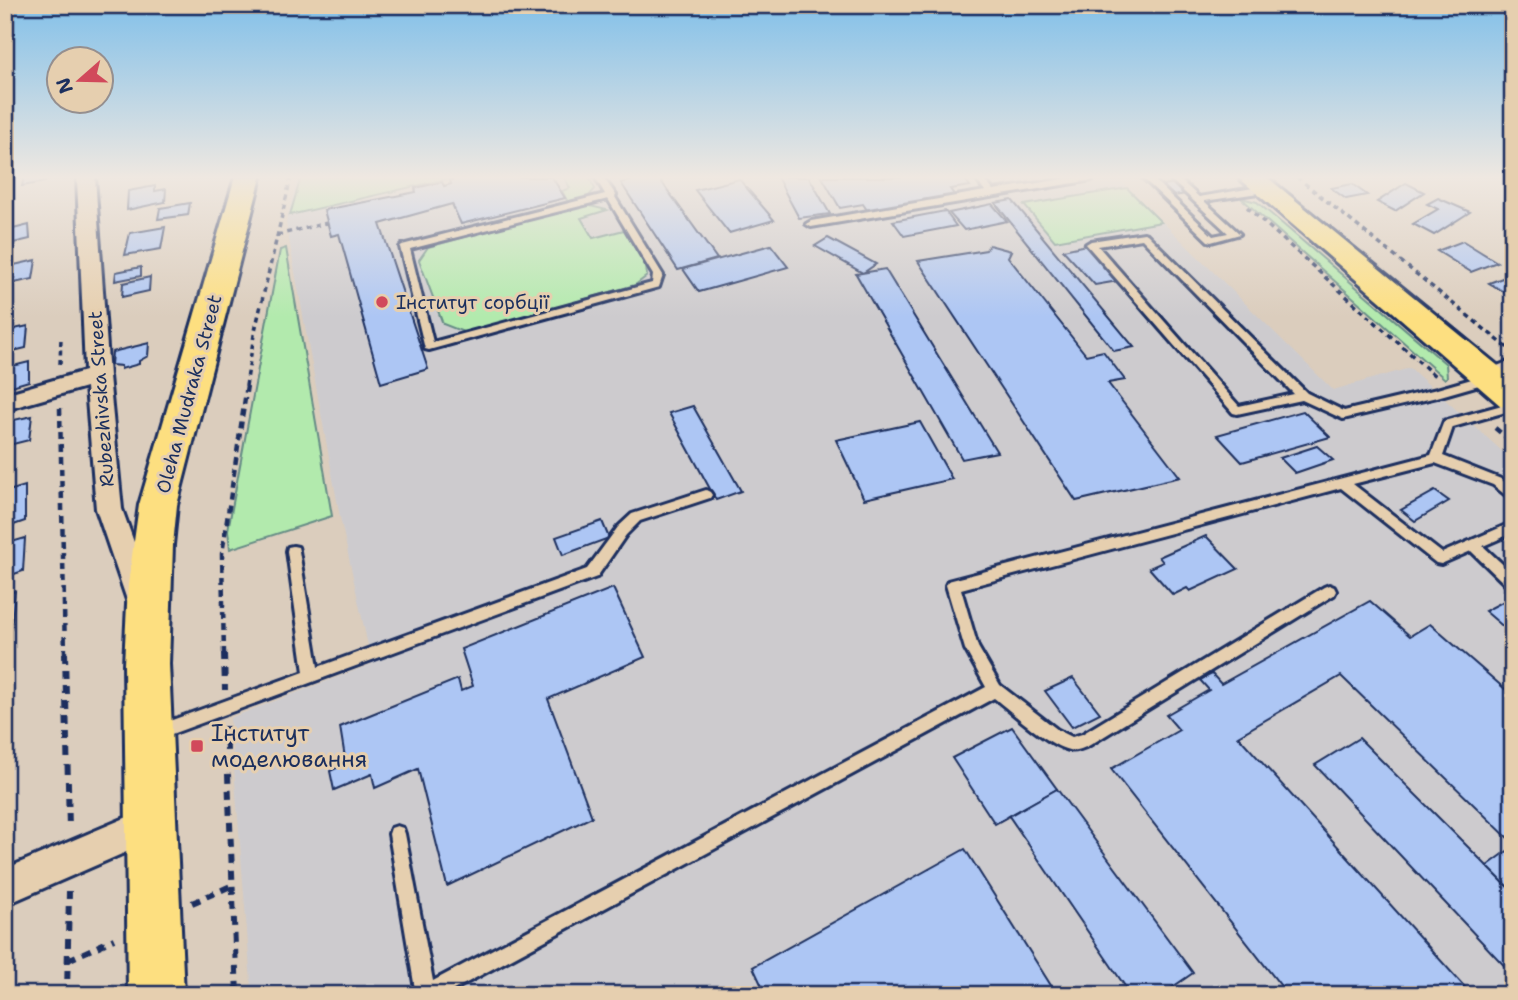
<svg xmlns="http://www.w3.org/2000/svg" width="1518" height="1000" font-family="'Shantell Sans',sans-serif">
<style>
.built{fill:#cdcbce}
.green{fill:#b2eaad;stroke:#668c86;stroke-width:2}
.building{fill:#adc6f4;stroke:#1b2f5e;stroke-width:2}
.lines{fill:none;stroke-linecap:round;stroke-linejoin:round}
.lane-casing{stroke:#1b2f5e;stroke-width:6}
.street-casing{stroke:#1b2f5e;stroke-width:6}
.primary-casing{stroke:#1b2f5e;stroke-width:6}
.path-far2{stroke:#1b2f5e;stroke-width:3.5;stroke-dasharray:5 4.5;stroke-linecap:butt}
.path-far1{stroke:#1b2f5e;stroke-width:4.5;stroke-dasharray:7 5;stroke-linecap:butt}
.path{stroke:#1b2f5e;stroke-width:6;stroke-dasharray:9 7;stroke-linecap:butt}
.lane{fill:#e6cfaf;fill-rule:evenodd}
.street{fill:#e6cfaf;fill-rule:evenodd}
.primary{fill:#fddf80;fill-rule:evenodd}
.poi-dot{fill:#d1495b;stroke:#e6cfaf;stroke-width:2.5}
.labels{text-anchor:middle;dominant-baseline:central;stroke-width:6;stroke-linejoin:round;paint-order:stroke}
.poi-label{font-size:19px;fill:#1b2f5e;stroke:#e6cfaf;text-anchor:start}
.street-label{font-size:19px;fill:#1b2f5e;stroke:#e6cfaf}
.near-poi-label{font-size:23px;fill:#1b2f5e;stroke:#e6cfaf;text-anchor:start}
</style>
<rect width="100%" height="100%" fill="#dbcdbd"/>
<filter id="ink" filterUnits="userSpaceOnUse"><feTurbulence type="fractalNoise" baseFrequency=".0143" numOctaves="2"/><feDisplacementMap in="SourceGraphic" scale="14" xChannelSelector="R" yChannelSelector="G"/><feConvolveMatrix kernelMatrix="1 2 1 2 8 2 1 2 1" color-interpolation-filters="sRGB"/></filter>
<g filter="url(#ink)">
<path class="built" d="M298,177H1117L1333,390L1410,368L1513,461V995H252L230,718L372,664L340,517L286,223Z"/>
<g class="green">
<path d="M301,177H455L290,215Z"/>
<path d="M564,177H589L595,189L588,197L569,204L562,191L570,188Z"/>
<path d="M1127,188L1161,222L1055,241L1024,205Z"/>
<path d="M1241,198L1257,202L1446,364L1447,377L1445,379Z"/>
<path d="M586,205L607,210L581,218L593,238L624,230L646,266L647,276L635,285L466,333L443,324L419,260L428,247Z"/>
<path d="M286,248L332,516L230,549L228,530L280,250Z"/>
</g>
<g class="building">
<path d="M24,177H46L45,182L22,186Z"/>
<path d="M464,177H552L565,198L461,224L452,204L380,224L428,369L381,383L339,234L331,236L324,210L416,192L415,188L442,182L444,186L451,184L450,180Z"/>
<path d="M645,177H658L717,259L678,270L621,183Z"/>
<path d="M777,177H809L830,214L799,218Z"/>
<path d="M822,177H963L970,186L950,189L955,196L867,210L863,204L840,208Z"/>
<path d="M739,179L774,220L729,233L695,190Z"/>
<path d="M1176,183L1187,194L1173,196L1162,185Z"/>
<path d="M1406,183L1424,192L1395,211L1377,202Z"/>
<path d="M1352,184L1367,195L1346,199L1331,188Z"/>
<path d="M155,186V191L166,189L165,202L127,210L128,191Z"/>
<path d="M1438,198L1470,212L1434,235L1413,224L1438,209L1427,204Z"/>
<path d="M1012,200L1134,347L1114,351L995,203Z"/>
<path d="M190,203L188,215L158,219L160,208Z"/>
<path d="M992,204L1007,221L964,230L949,213Z"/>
<path d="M945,211L956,226L904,236L893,221Z"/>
<path d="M29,225L30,239L5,245V231Z"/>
<path d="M165,227L161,249L125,255L130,233Z"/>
<path d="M828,238L876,264L863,273L815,246Z"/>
<path d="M1463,241L1497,262L1471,272L1437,251Z"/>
<path d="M771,245L788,267L699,292L683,269Z"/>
<path d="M989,245L1011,251L1008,257L1086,355L1103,351L1125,380L1108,383L1180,477L1076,501L918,261L986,250Z"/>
<path d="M1086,245L1118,281L1095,285L1063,250Z"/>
<path d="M36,260L33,279L5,285V267Z"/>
<path d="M141,267V276L115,281L116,272Z"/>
<path d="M885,269L997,452L962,459L856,274Z"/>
<path d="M1513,274V297L1489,283Z"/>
<path d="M150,277L149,291L122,297L123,283Z"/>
<path d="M28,326L26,348L5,353V331Z"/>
<path d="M149,343L148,356L139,361V364L121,369V366L111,365L112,352Z"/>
<path d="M29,362V381L5,388V368Z"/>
<path d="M693,406L741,491L716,500L669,413Z"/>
<path d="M1303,411L1330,437L1242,462L1217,435Z"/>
<path d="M32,416L29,440L5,446V422Z"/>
<path d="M920,422L952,479L864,499L836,440Z"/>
<path d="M1317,446L1333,460L1295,473L1280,458Z"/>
<path d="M25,486V521L5,528V492Z"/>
<path d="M1435,491L1449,501L1415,521L1401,510Z"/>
<path d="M602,521L609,538L563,555L556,537Z"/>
<path d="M1206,536L1238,569L1190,591L1187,588L1173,595L1149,568L1163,562L1159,557Z"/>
<path d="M25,538L23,571L5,577V544Z"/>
<path d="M613,588L645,657L548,699L592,817L447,886L418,769L375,788L372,774L334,790L330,771L346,764L340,727L458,679L461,691L473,686L461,649Z"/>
<path d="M15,591L11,631L5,633V594Z"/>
<path d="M1506,600L1513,606V635L1485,611Z"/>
<path d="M1370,601L1410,636L1430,624L1513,696V843L1341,676L1238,736L1472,995H1288L1111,769L1179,730L1166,715L1209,690L1200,680L1212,674L1221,684Z"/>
<path d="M1073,678L1100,713L1072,727L1045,691Z"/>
<path d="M1012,727L1057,789L995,824L952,758Z"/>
<path d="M1359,738L1513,892V975L1315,765Z"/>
<path d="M1057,789L1193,973L1161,995H1131L1009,816Z"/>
<path d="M1513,847V892L1487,866Z"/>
<path d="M965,849L1057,995H766L753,967Z"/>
</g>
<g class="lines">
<defs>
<g id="lane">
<path d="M595,177H603L616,195L615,197L663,275L659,287L429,350L425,349L400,247L402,245L605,194ZM608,199L653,275L652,283L433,342L410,249Z"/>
<path d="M974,177H982L993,190L1076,177H1096L1092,180L811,227L806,224L811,221L985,191Z"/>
<path d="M1142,177H1151L1213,236L1228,233L1168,177H1177L1199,197L1265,186L1269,189L1265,192L1204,201L1240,234L1211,242L1208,241Z"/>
<path d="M1144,233L1147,234L1307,393L1344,411L1437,389L1489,374L1494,378L1493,381L1437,397L1343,419L1302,400L1237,414L1233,413L1086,244L1091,241ZM1142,239L1294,394L1239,406L1098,246Z"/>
<path d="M1513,402V410L1453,427L1443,456L1501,479L1513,489V501L1493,485L1435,463L1353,484L1442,553L1513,522V533L1483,546L1513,574V588L1508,587L1471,551L1441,564L1436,563L1341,488L961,589L978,647L1000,685L1058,730L1072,737L1082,734L1324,587L1329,585L1334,587L1336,591L1334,595L1090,745C1084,748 1075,752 1069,750C1047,745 1012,712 994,698L444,995H416L389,834L391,828L397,826L403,828L405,834L433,981L986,687L965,649L946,585L948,581L1431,455L1444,421Z"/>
<path d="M706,490L710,492L712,495L710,498L640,521L626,535L597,577L158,739L153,737L151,732L153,727L304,672L287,551L288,547L293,546L298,547L299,551L318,667L587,569L618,527L632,514Z"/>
</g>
<g id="street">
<path d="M77,177H95L109,376L122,509L156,603L152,612L142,615L132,612L128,603L96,509L86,387L5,410V394L85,371Z"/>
<path d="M1513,360V377L1489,386L1481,384L1477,378L1481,372Z"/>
<path d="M151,807L163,812L168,824L163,836L5,905V869Z"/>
</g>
<g id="primary">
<path d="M235,177H261L177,505L173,545L169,664L184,995H128L124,664L128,585L139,505Z"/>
<path d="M1238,177H1267L1513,378V409L1501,406Z"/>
</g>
</defs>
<use href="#lane" class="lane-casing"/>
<use href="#street" class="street-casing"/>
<use href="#primary" class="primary-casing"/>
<g class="path-far2">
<path d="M1297,177L1509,349"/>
<path d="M1247,207L1435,376"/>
<path d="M277,235L327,223"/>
<path d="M60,364L61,338"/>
<path d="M246,386L254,335L291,177"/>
</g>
<g class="path-far1">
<path d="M60,408L65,655"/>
<path d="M1495,428L1513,443"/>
<path d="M224,655L222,554L247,385"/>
</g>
<g class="path">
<path d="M65,653L69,829"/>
<path d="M224,653L225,690"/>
<path d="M226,726L237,995"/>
<path d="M192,903L233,885"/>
<path d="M68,960L114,939"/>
<path d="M67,995L69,891"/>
</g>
<use href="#lane" class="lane"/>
<use href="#street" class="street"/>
<use href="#primary" class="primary"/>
</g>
</g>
<linearGradient id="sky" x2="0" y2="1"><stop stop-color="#82c0e9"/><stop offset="0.56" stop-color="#efe8e1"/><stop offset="1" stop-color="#efe8e1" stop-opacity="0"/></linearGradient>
<rect width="1518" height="317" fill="url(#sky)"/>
<g class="poi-dot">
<circle cx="382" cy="302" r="7"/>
<rect x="190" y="739" width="14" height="14" rx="3.5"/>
</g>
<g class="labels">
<g class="poi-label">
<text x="396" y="302">Інститут сорбції</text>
</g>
<g class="street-label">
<text transform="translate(189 394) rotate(-75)">Oleha Mudraka Street</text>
<text transform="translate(101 399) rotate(-94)">Rubezhivska Street</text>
</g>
<g class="near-poi-label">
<text x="211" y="733">Інститут<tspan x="211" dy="26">моделювання</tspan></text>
</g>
</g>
<rect width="1518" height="1000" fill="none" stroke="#e6cfaf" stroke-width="28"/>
<rect x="14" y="14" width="1490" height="972" fill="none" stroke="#1b2f5e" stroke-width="2.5" filter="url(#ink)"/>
<g transform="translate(80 80) rotate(250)"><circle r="33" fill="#e6cfaf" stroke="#958f8f" stroke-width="2"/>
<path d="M0-5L12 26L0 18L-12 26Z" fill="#d1495b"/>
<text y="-10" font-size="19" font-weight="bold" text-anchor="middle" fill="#1b2f5e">N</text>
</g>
</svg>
